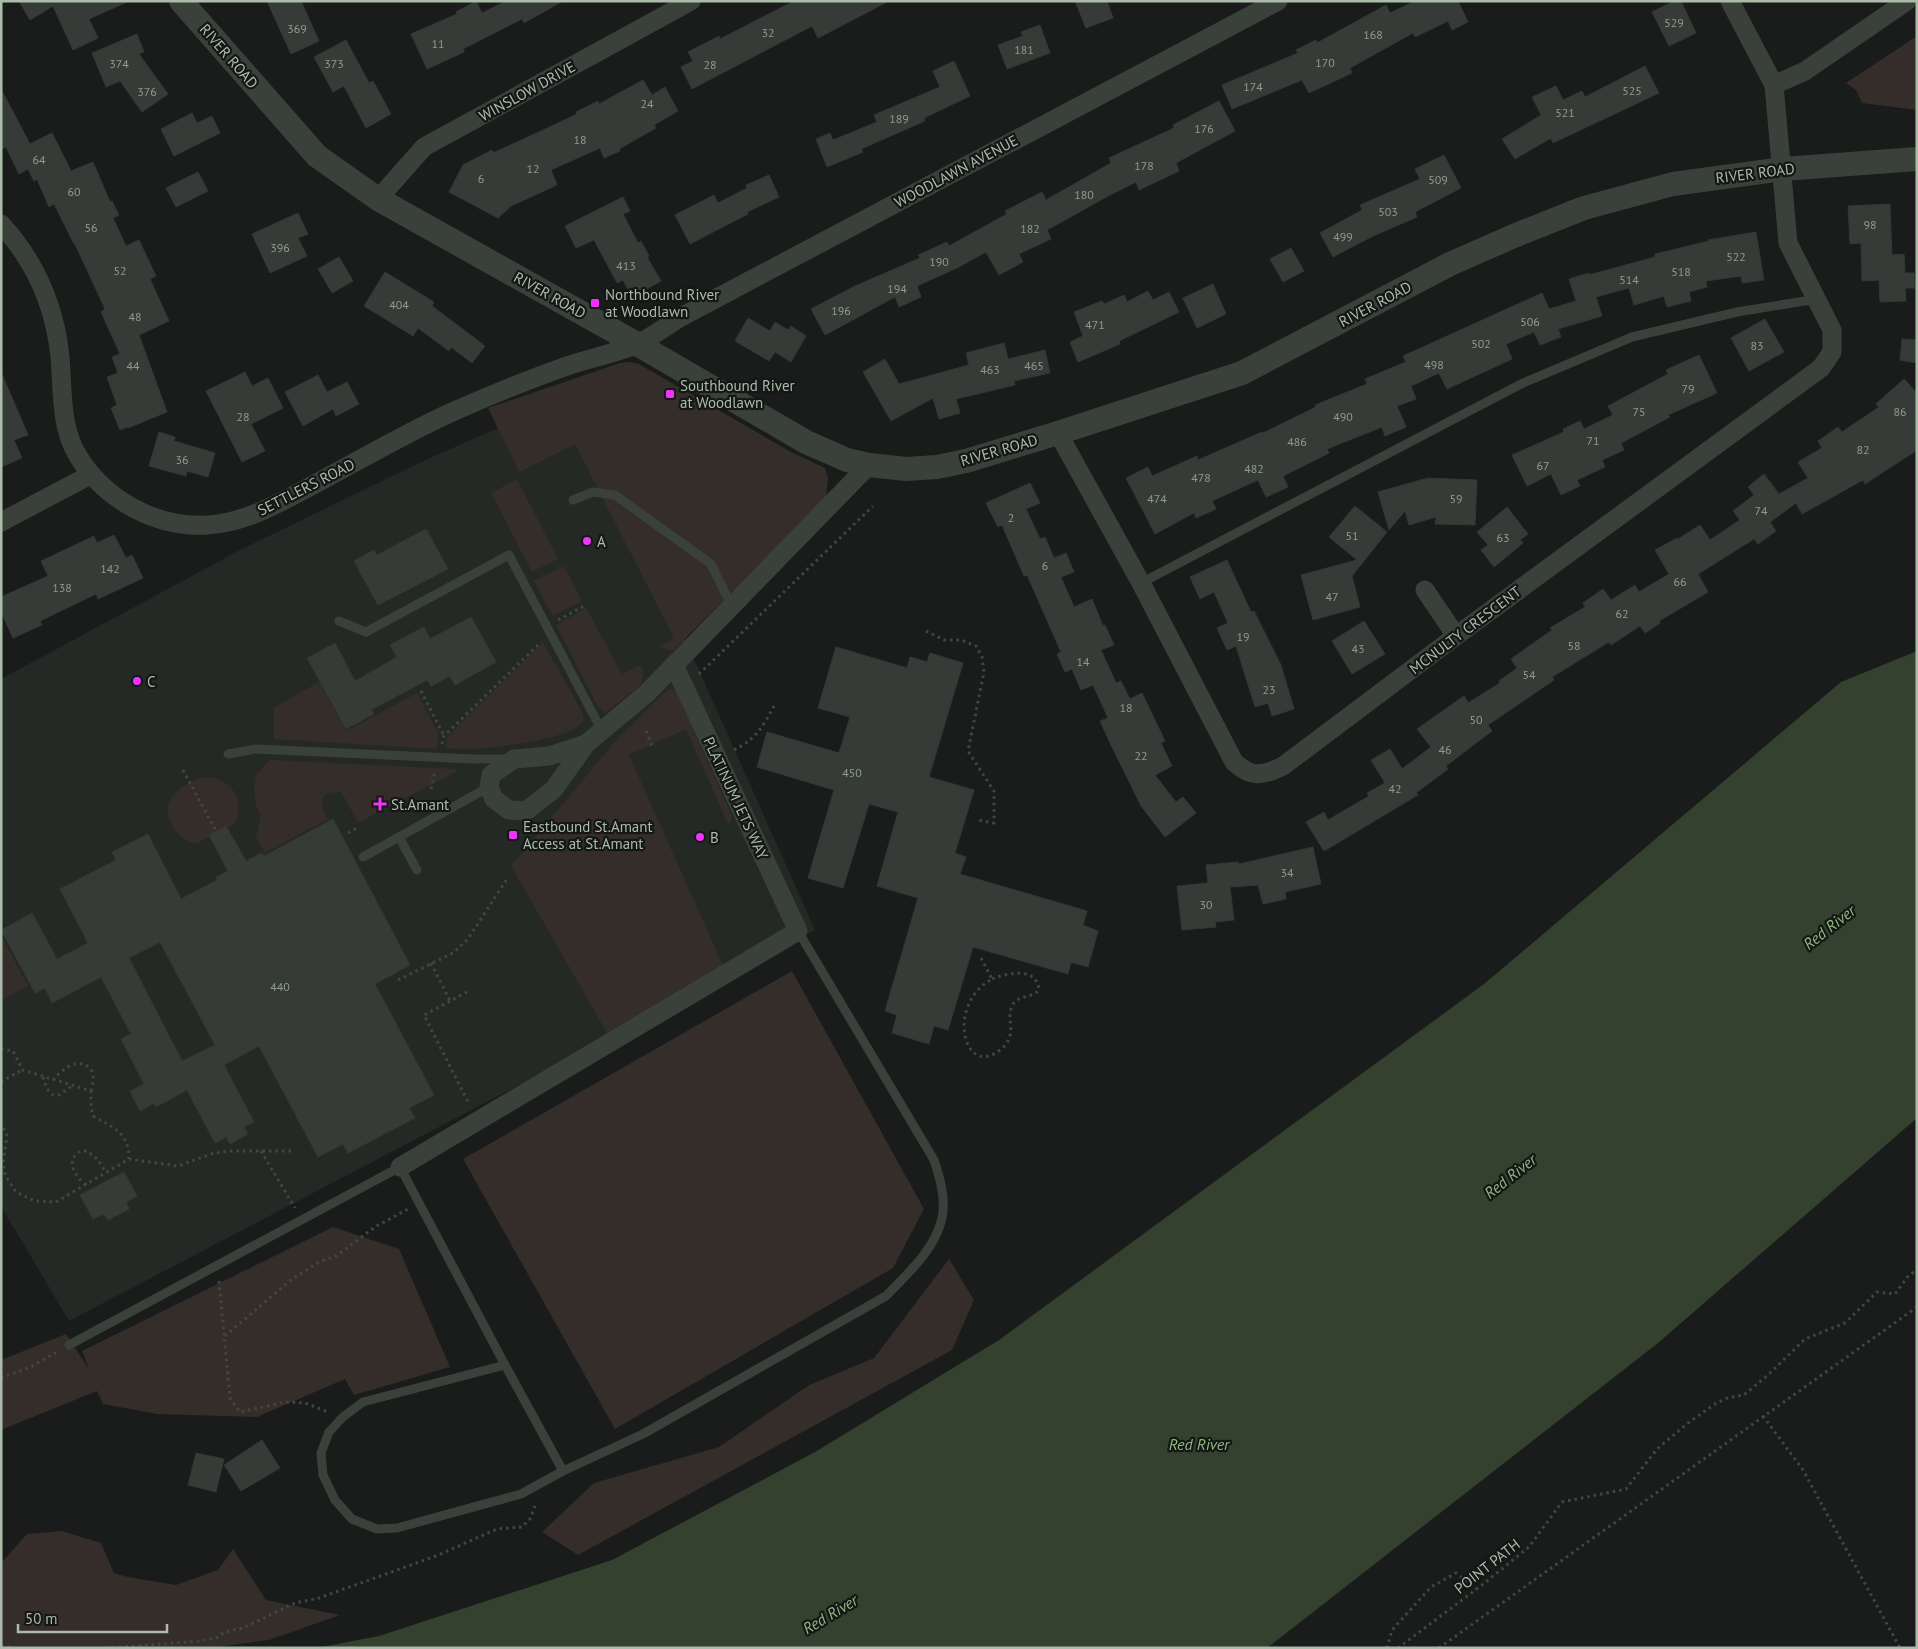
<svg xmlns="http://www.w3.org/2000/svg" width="1918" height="1649" font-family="'PT Sans',sans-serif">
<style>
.built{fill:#252926}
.green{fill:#342d29}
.water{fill:#33412e}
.building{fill:#363b37;stroke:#333834;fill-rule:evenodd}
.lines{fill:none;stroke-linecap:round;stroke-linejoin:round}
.path{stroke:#404840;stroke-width:3;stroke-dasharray:2.5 4;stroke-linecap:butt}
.service{stroke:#3a413b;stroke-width:9}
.minor{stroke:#3a413b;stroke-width:19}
.tertiary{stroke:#3a413b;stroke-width:24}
.poi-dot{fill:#ef33fa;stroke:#141715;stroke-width:2}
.labels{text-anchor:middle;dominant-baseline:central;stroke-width:4.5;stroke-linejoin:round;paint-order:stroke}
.number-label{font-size:12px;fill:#8e9c8e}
.street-label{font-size:15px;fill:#abbcab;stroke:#141715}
.poi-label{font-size:15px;fill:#abbcab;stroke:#141715;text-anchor:start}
.water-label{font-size:16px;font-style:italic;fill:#8fb881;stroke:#141715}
</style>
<rect width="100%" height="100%" fill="#191c1a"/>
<path class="built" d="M615,376L682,632L815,930L69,1321L1,1206V679L240,550L421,462Z"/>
<g class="green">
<path d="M1917,36V110L1862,103L1856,90L1846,83Z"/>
<path d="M630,362L639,364L791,452L825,468L828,478L826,498L673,651L660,647L674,638L575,444L519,472L488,408L620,363Z"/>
<path d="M517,479L558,559L532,572L491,493Z"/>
<path d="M564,566L582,601L553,616L534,581Z"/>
<path d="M586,608L622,674L640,665L642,666L643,679L640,686L606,712L602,711L596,703L556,625Z"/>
<path d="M543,642L582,712L584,721C573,739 495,748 472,749C463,750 454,749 445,748L447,737Z"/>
<path d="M319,682L346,731L417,693L438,733L439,738L436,749L274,739L273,708Z"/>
<path d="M670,689L676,691L732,816L730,823L728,824L686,729L629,755L723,966L609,1036L511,866L617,739L663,694Z"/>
<path d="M270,760L456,769V772L358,823L341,791L325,794C319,804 323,809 328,819L265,853L256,838L261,816L256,805L254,786L257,774Z"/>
<path d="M209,777C227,780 241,792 238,812C238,815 237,821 234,823C229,829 204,839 196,844C173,838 157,810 176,792C184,784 198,778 209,777Z"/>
<path d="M1,935L28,986L1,1000Z"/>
<path d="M792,971L924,1209L893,1268L615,1429L463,1159Z"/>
<path d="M333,1227L399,1249L450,1367L354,1395L345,1379L257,1417L157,1414L103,1404L97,1391L1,1430V1360L66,1334L89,1369L82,1351Z"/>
<path d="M949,1259L974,1300L952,1350L578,1555L542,1532L594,1483L719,1447L809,1385L874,1358Z"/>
<path d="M62,1531L101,1543L114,1573L128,1577L176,1585L218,1570L233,1549L266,1600L340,1615L269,1640L209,1648H1V1563L27,1534Z"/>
</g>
<path class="water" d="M1917,651V1118L1658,1343L1267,1648H316L379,1636L612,1560L815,1452L999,1340L1484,984L1841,682Z"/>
<g class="building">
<path d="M19,1H129L89,19L98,38L73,50L53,6L30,20Z"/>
<path d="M267,1H301L319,41L291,54Z"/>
<path d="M476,1L482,13L506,1H563L524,23L522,19L463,49L464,52L427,69L411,34L457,14L456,12Z"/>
<path d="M794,1H889L818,38L812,26L692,89L681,67L693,61L688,52L719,36L720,39Z"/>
<path d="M1075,1H1107L1113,18L1086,28Z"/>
<path d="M1415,1H1458L1468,22L1452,30L1448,21L1415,37L1413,33L1350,68L1352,73L1309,93L1302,80L1232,109L1222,85L1298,53L1296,50L1316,40L1317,43L1386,5L1390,13Z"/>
<path d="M1674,1H1681L1696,33L1669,46L1652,12Z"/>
<path d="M1040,25L1050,53L1007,69L998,45L1023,36L1021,32Z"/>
<path d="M137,34L144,52L139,54L168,94L142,112L120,81L106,87L92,53Z"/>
<path d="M346,40L369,83L373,81L391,114L366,128L344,86L333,92L314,57Z"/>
<path d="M954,61L970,96L924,118L925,121L861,149L863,152L827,167L816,139L830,133L833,140L877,122L874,115L940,87L933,71Z"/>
<path d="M1645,66L1659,93L1553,143L1551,138L1515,159L1502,139L1541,115L1532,97L1556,86L1563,100L1582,91L1585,97Z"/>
<path d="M643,80L652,95L665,87L678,111L654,125L656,128L619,149L620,151L604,158L600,148L551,170L557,185L511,206L498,218L449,192L463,165L492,150L493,153L541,131L577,114L576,112L598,101L599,104Z"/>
<path d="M1,89L30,144L52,133L71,171L93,162L110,202L112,201L119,215L113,218L126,246L139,240L156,276L150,279L169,321L139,335L167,412L128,428L127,427L120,430L111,408L117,405L107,377L118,373L112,357L120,354L101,312L105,309L75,244H74L54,204L49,207L37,179L34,181L28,169L19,174L6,147L1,149Z"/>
<path d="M1219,101L1235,131L1176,163L1179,171L1139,190L1136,182L1110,195L1047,230L1051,239L1019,254L1023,262L999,275L986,252L959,267L917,286L921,297L899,307L895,297L825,335L811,309L855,286L920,258L918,255L947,242L949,246L1007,214L1005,211L1042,192L1046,200L1111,163L1109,158L1174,128L1173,125Z"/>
<path d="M192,113L197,123L212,116L220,133L174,156L161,129Z"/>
<path d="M1444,155L1461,188L1415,212L1417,217L1373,236L1333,257L1320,233L1362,210L1360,205L1420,179L1415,169Z"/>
<path d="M198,172L208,191L176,207L166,188Z"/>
<path d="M769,175L779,197L747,212L748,214L690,244L675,215L714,195L718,203L747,188L746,185Z"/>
<path d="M623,197L630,211L623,214L638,243L641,241L649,256L647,257L661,281L632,297L623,280L617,283L594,240L576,248L565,226Z"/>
<path d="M1890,204L1892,255L1904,254L1905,273H1914L1915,288H1905L1906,301L1880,302L1879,280L1862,281L1861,243L1850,244L1848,206Z"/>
<path d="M298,213L308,234L298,238L307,256L270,273L252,234Z"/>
<path d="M1756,232L1764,280L1742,283L1741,276L1706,281L1707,287L1689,292L1691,301L1667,307L1664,296L1634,305L1629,288L1596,297L1602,316L1558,329L1561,337L1540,345L1534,332L1506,344L1512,359L1447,389L1439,373L1411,386L1416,399L1397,406L1406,427L1385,436L1382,427L1327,449L1329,453L1283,476L1288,487L1266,497L1258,480L1212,501L1216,509L1196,518L1194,513L1155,534L1126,478L1148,467L1152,476L1197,456L1198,460L1262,432L1263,433L1316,407L1315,405L1367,384L1365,379L1406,362L1403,356L1542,293L1549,309L1576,301L1569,279L1589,273V275L1655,257V254L1709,241L1708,240Z"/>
<path d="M1291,248L1304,271L1283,282L1270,259Z"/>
<path d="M339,257L353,281L332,293L318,269Z"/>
<path d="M385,272L434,302L432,306L485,346L472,363L451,347L449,351L418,328L413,336L364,306Z"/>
<path d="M1213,284L1226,314L1197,328L1183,298Z"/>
<path d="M1148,291L1153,300L1169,292L1179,312L1119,341L1120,344L1078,362L1070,342L1083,336L1074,312L1102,301L1104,304L1124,295L1127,302Z"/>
<path d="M748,318L770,331L775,322L788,330L791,326L806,336L791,362L775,352L769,361L735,341Z"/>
<path d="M1765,319L1784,352L1749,371L1731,338Z"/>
<path d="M1902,339L1917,340V363L1900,360Z"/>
<path d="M1004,343L1008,359L1045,350L1050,373L1014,381L1015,385L956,399L960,413L939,419L933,398L891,421L863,372L885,359L899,384L969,365L966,353Z"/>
<path d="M1699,355L1717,393L1668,415L1670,417L1621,443L1624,450L1602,460L1605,467L1577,480L1580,486L1561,495L1551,474L1527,486L1512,455L1564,432L1563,429L1580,421L1584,429L1613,415L1608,406L1668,374L1666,370Z"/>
<path d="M1,372L28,435L14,440L22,458L1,467Z"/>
<path d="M245,372L252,386L268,378L283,408L251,424L265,451L242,462L206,391Z"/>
<path d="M318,375L327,392L347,382L359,404L336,416L333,409L303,426L285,392Z"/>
<path d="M1904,379L1917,393V450L1865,484L1863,480L1802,514L1796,503L1770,522L1776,531L1758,544L1754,539L1698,574L1708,592L1659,621L1660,623L1645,633L1640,626L1611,645L1609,642L1552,677L1554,680L1488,725L1492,731L1446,766L1448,769L1416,793L1418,795L1324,851L1306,822L1324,812L1328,820L1369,796L1367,793L1385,783L1371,760L1390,749L1402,769L1431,747L1417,729L1464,696L1468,703L1500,683L1499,681L1517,668L1511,659L1552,630L1550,628L1585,607L1583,603L1603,589L1611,600L1635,585L1639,592L1669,574L1655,550L1677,538L1678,539L1700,525L1710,540L1740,520L1733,511L1754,495L1748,487L1764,474L1779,494L1808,478L1798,462L1822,448L1818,441L1838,427L1842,432L1879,407L1876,404Z"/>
<path d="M159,432L175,437L174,441L215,453L208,477L187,471L186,476L149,466Z"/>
<path d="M1428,478L1477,480L1475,525L1435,524L1436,517L1409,525L1405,511L1389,530L1378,492Z"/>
<path d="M1030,483L1040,503L1026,509L1040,539L1045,537L1054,558L1066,553L1074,572L1061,577L1074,607L1092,599L1103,626L1105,625L1114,645L1101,650L1116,683L1121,681L1130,699L1142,693L1165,741L1161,743L1172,766L1155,775L1176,802L1183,797L1196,813L1165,837L1141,806L1111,745L1100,721L1108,718L1093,685L1081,690L1072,669L1065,672L1057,654L1061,652L1027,575L1024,576L1002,525L998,527L986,503Z"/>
<path d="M1355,506L1387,532L1352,576L1360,607L1313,620L1301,575L1357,560L1329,537Z"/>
<path d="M1507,507L1528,534L1520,540L1523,543L1494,567L1481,550L1488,545L1477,532Z"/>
<path d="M426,529L448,569L378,605L354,561L374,550L377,555Z"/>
<path d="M114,535L126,558L132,555L143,578L98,599L96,594L40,621L42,625L13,638L1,612V597L48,576L41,561L94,536L97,543Z"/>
<path d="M1227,560L1251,612L1254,611L1281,665L1294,709L1272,716L1268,703L1255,707L1236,646L1227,650L1217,628L1228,623L1214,592L1200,599L1190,577Z"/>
<path d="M471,617L496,662L455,685L450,676L431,686L427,680L371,710L374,714L346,729L307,658L335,643L355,681L397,657L390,645L424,627L430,639Z"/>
<path d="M1364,621L1385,654L1352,674L1332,641Z"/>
<path d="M836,647L907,668L910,657L927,662L930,653L963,663L929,777L974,790L955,853L966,857L960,874L1087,911L1083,925L1098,931L1088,967L1071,962L1068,974L973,947L948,1030L934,1026L929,1044L892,1033L897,1015L885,1011L918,898L877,886L898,812L869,804L843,888L808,878L834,790L757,767L767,732L839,753L850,717L818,708Z"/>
<path d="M333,819L410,965L375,984L434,1095L409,1108L415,1118L348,1153L343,1144L318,1157L259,1046L224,1065L254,1122L244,1127L248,1134L230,1144L226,1137L215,1143L187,1090L156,1107L154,1103L140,1111L130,1091L144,1084L121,1039L131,1034L101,977L52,1003L45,988L35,993L1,930L32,913L57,959L88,943L60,889L116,860L112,852L148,834L181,899L217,880L216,877L228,871L209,835L226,826L246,861L262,853L264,856ZM160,942L215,1045L182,1061L129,958Z"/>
<path d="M1313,847L1321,884L1285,892L1286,899L1263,904L1258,885L1230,887L1234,920L1215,922L1216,927L1182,930L1177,886L1208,883L1206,865L1238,862L1239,864Z"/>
<path d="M124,1172L137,1196L126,1202L129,1209L108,1220L104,1214L93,1219L80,1195Z"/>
<path d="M262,1440L280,1468L241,1491L224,1465Z"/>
<path d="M196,1453L224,1459L216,1492L188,1485Z"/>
</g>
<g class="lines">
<g class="path">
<path d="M558,620L586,605"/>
<path d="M926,631L944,640H961L976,646L982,657L984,672L968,751L994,791V823L978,820"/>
<path d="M699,674L873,506"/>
<path d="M421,691L444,736"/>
<path d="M646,731L652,746"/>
<path d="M442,744L444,736L541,642"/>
<path d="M734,750C756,739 762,728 774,706"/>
<path d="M183,770L216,831"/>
<path d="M431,789L435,770"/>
<path d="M348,833L357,828"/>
<path d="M981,958L992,979C945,1005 964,1079 1000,1050C1020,1034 1004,1020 1013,1004C1019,995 1032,998 1039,990C1037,966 1007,973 992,979"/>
<path d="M431,963L450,1001"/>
<path d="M398,980L453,953L468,939L507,879"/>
<path d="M467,992L424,1015L469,1104"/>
<path d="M1,1049L13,1051L23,1070L91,1091V1107L93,1116C114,1128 129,1132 129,1159"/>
<path d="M43,1077L47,1089L53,1095H59L73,1085"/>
<path d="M53,1080C61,1071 74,1058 87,1066C90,1068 93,1072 93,1075C94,1080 92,1086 91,1091"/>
<path d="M1,1082L22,1070"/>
<path d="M1,1122L7,1136L3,1162L5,1175L16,1192L35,1201L56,1202L129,1159L178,1166L211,1154L227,1151H294"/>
<path d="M261,1151L295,1208"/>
<path d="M86,1185C73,1174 64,1159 83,1150C95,1154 100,1162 106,1173"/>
<path d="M219,1281L230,1398L240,1412L285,1402L305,1403L328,1412"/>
<path d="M225,1336L292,1279L319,1262L336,1256L375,1227L408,1209"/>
<path d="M1,1378L30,1367L57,1352"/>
<path d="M1763,1416L1803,1470L1900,1648"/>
<path d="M1,1646L14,1648"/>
<path d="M106,1648L200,1641L219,1637L224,1632L243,1628L295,1603L319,1598L436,1556L497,1529L522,1527L530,1519L536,1503"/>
<path d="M1387,1648L1392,1630L1431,1587L1456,1573L1477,1589"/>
<path d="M1398,1648L1482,1585L1529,1547L1562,1502L1626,1489L1657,1449L1688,1423L1715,1404L1727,1398L1744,1395L1769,1374L1805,1339L1845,1323L1877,1292L1895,1294L1909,1275L1917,1270"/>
<path d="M1439,1648L1917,1307"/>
</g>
<g class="service">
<path d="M573,500L593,492L615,495L711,564L732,607"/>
<path d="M1141,583L1521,384L1632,337L1737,312L1817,299"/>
<path d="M339,621L366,632L509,555L602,731"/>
<path d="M228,754L256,749L473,759H509"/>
<path d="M399,837L417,870"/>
<path d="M363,857L489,787"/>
<path d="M69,1345L400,1167L505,1365"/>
<path d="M563,1471L521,1494L397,1528L377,1529L352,1519L335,1500L323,1475L321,1453L329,1432L343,1417L363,1402L505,1365L563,1471L643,1434L886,1296C907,1274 935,1250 942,1218C946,1199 940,1178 934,1160L798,931"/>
</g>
<g class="minor">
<path d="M1774,85L1805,71L1907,1"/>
<path d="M378,199L424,147L691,1"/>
<path d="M1,224C35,261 55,307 60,357C63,391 60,427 78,456C105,500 156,528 207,525C246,523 281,502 315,484C360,460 404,434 450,413C488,396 527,380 567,366C589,358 615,354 637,344C652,337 666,326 681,317L1278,1"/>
<path d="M1058,433L1141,583L1234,762C1251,778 1263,776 1283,766L1456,636L1821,368L1832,352V330L1788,243L1774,85L1730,1"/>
<path d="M1,522L90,475"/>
<path d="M1425,590L1456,636"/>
<path d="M586,744L549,756L514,759L491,775L489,787L494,799L509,810L526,811L554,789L586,744L647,693L869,465"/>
<path d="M400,1167L798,931L674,665"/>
</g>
<path class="tertiary" d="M181,1L317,156L378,199L637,344L806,442L847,460L869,465L906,469L937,467L966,461L1058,433L1242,373L1450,264L1516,235L1584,208L1673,184L1783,169L1917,159"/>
</g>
<g class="poi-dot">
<rect x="590" y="298" width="10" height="10" rx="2.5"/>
<rect x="665" y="389" width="10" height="10" rx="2.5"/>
<circle cx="587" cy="541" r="5"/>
<circle cx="137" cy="681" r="5"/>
<path d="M377.5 796.5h5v5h5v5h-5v5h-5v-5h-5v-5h5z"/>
<rect x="508" y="830" width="10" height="10" rx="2.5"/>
<circle cx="700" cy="837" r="5"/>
</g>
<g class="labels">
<g class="number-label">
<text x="1674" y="22">529</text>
<text x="297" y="28">369</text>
<text x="768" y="32">32</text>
<text x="1373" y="34">168</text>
<text x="438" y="43">11</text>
<text x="1024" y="49">181</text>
<text x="1325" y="62">170</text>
<text x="119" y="63">374</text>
<text x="334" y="63">373</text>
<text x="710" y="64">28</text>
<text x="1253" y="86">174</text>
<text x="1632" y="90">525</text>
<text x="147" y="91">376</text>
<text x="647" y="103">24</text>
<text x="1565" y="112">521</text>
<text x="899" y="118">189</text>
<text x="1204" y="128">176</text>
<text x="580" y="139">18</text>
<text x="39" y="159">64</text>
<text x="1144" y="165">178</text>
<text x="533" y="168">12</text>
<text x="481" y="178">6</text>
<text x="1438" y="179">509</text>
<text x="74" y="191">60</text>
<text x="1084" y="194">180</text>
<text x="1388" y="211">503</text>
<text x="1870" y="224">98</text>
<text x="91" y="227">56</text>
<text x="1030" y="228">182</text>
<text x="1343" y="236">499</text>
<text x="280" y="247">396</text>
<text x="1736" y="256">522</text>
<text x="939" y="261">190</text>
<text x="626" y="265">413</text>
<text x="120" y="270">52</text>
<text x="1681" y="271">518</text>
<text x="1629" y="279">514</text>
<text x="897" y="288">194</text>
<text x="399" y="304">404</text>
<text x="841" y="310">196</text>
<text x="135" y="316">48</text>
<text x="1530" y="321">506</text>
<text x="1095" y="324">471</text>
<text x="1481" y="343">502</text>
<text x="1757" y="345">83</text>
<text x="1434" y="364">498</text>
<text x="133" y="365">44</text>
<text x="1034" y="365">465</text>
<text x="990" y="369">463</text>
<text x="1688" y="388">79</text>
<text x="1639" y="411">75</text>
<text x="1900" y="411">86</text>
<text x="243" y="416">28</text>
<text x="1343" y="416">490</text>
<text x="1593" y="440">71</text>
<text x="1297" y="441">486</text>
<text x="1863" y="449">82</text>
<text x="182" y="459">36</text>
<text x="1543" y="465">67</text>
<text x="1254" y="468">482</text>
<text x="1201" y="477">478</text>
<text x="1157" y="498">474</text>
<text x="1456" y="498">59</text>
<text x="1761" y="510">74</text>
<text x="1011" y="517">2</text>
<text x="1352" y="535">51</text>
<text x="1503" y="537">63</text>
<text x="1045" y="565">6</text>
<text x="110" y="568">142</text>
<text x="1680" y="581">66</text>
<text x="62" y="587">138</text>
<text x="1332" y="596">47</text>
<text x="1622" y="613">62</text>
<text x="1243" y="636">19</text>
<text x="1574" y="645">58</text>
<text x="1358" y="648">43</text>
<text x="1083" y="661">14</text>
<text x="1529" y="674">54</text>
<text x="1269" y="689">23</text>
<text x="1126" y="707">18</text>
<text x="1476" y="719">50</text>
<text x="1445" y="749">46</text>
<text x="1141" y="755">22</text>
<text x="852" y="772">450</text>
<text x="1395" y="788">42</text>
<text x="1287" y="872">34</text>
<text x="1206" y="904">30</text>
<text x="280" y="986">440</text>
</g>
<g class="street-label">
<text transform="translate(229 56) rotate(49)">RIVER ROAD</text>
<text transform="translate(527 91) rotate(-29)">WINSLOW DRIVE</text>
<text transform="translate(956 171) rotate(-28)">WOODLAWN AVENUE</text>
<text transform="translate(1755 173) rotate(-7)">RIVER ROAD</text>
<text transform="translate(550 295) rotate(29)">RIVER ROAD</text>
<text transform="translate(1375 304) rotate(-28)">RIVER ROAD</text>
<text transform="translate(999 450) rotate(-16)">RIVER ROAD</text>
<text transform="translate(306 487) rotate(-27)">SETTLERS ROAD</text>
<text transform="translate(1465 630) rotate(-37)">MCNULTY CRESCENT</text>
<text transform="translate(736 798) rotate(65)">PLATINUM JETS WAY</text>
<text transform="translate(1487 1566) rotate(-38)">POINT PATH</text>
</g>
<g class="poi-label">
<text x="605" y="294">Northbound River<tspan x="605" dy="17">at Woodlawn</tspan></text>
<text x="680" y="385">Southbound River<tspan x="680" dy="17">at Woodlawn</tspan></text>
<text x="597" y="541">A</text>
<text x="147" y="681">C</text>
<text x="391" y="804">St.Amant</text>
<text x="523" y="826">Eastbound St.Amant<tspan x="523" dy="17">Access at St.Amant</tspan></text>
<text x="710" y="837">B</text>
</g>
<g class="water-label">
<text transform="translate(1829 927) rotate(-38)">Red River</text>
<text transform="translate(1510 1176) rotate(-38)">Red River</text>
<text x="1199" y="1444">Red River</text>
<text transform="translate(830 1614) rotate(-31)">Red River</text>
</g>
</g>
<rect width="1918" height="1649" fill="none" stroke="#abbcab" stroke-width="5"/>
<path d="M18 1624v8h149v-8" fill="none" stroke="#abbcab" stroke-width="2.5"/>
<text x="25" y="1624" font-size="15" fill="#abbcab" stroke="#141715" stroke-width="4" paint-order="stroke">50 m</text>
</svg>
